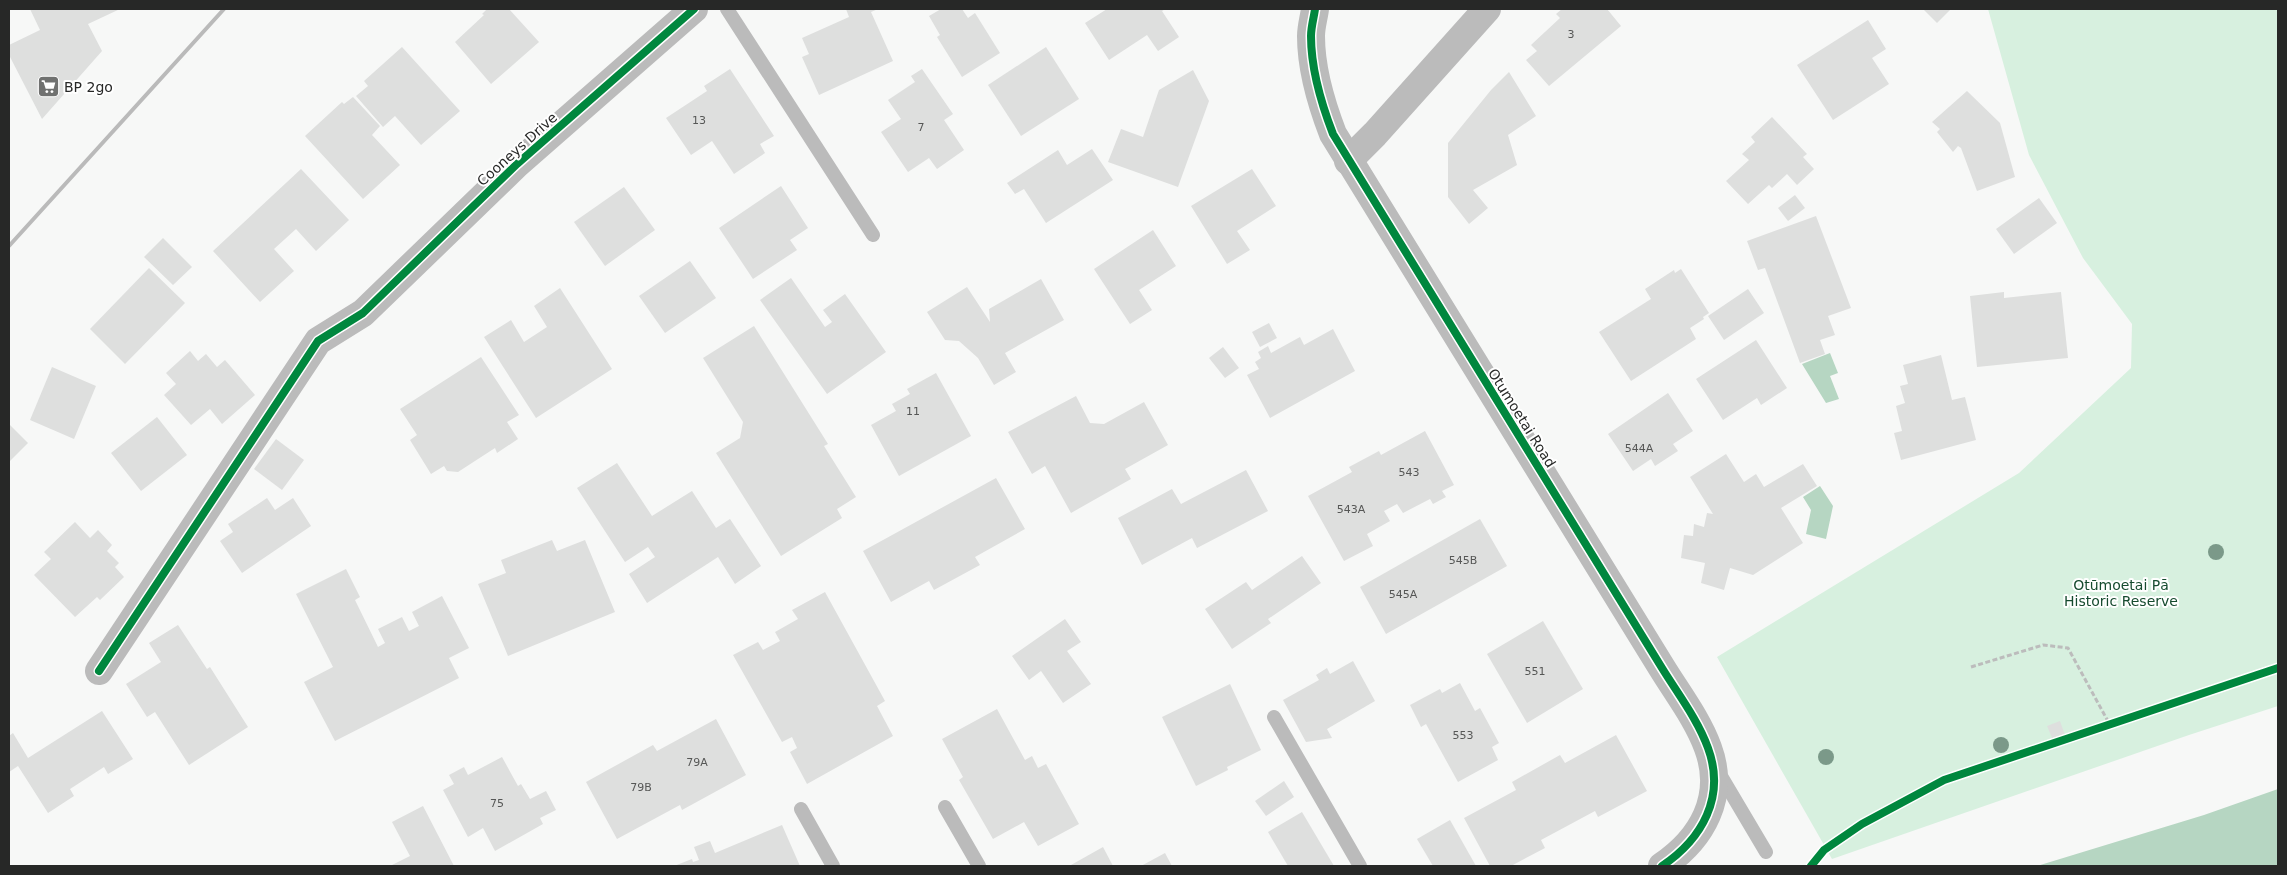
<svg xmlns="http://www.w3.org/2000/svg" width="2287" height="875" font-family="'DejaVu Sans',sans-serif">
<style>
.green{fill:#d7f0df}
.water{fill:#b6d6c2}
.building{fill:#dedfde}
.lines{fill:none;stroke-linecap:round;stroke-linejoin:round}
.path{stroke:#bcbcbc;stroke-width:3;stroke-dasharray:5 2.5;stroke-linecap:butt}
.lane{stroke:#bbb;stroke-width:14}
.street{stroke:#bbb;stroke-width:28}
.rail{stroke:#bababa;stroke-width:4}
.cycleway-casing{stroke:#fff;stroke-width:11}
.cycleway{stroke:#00873e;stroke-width:8}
.tree{fill:#7b9989}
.labels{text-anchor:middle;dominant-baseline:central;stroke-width:4;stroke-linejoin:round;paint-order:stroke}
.number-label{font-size:11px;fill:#565756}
.poi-label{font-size:14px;fill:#272827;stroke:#fff;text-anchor:start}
.street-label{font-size:14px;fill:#272827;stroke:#fff}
.park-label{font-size:14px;fill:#164b2f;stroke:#fff}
</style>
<rect width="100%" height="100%" fill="#f7f8f7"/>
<path class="green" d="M1988,9H2278V706L2189,735L1832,859L1717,657L2019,473L2131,368L2132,324L2083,258L2029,155Z"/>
<g class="water">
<path d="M1830,353L1838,373L1830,376L1839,399L1826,403L1802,364Z"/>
<path d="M1820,486L1833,506L1826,539L1806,534L1811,510L1803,497Z"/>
<path d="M2278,789V866H2037L2204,815Z"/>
</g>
<g class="building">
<path d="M30,9H120L88,24L102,51L42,119L9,55V45L40,30Z"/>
<path d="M487,9H509L539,42L491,84L455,42L484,15L482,14Z"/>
<path d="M846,9H878L871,12L893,61L819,95L802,57L809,54L802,38L849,17Z"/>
<path d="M941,9H962L968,18L975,13L1000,53L962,77L937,37L940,35L929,16Z"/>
<path d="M1107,9H1165L1162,11L1179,37L1158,51L1147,35L1109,60L1085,23Z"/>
<path d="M1562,9H1607L1621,26L1549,86L1526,60L1537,51L1531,45L1560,18L1556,14Z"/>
<path d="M1923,9H1951L1937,23Z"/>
<path d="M1868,20L1886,49L1872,58L1889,84L1833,120L1797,65Z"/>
<path d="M402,47L460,111L421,145L395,116L383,127L356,96L368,86L364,81Z"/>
<path d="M1046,47L1079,99L1021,136L988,85Z"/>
<path d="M730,69L774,136L760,144L765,153L734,174L712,141L691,155L666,118L707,91L704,86Z"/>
<path d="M922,69L953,114L944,120L964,150L937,169L929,158L908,172L881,132L901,119L888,100L915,82L911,76Z"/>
<path d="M1193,70L1209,101L1178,187L1108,162L1121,129L1143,137L1159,90Z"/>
<path d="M1509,72L1536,116L1508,135L1517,165L1473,190L1488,208L1469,224L1448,197V143L1491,90Z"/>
<path d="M1967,91L2000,123L2015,177L1977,191L1961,148L1958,146L1953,152L1937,132L1940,129L1932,122Z"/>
<path d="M353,97L380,126L372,135L400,165L363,199L305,136L342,102L344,104Z"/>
<path d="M1772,117L1807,154L1803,157L1814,169L1797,185L1787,174L1772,188L1769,185L1748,204L1726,181L1749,160L1742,154L1755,142L1751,137Z"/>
<path d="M1092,149L1113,180L1046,223L1024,189L1015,194L1007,183L1058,150L1067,165Z"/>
<path d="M301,169L349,220L316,251L296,229L274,249L294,271L260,302L213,251Z"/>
<path d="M1252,169L1276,206L1237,231L1250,250L1227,264L1191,206Z"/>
<path d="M781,186L808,228L790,240L797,250L753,279L719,228Z"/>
<path d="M624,187L655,230L605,266L574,222Z"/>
<path d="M1795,195L1805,208L1788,221L1778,208Z"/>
<path d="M2039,198L2057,223L2014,254L1996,229Z"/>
<path d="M1816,216L1851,308L1828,316L1835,335L1820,340L1825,354L1800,363L1765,268L1758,270L1747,241Z"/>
<path d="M1153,230L1176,266L1139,290L1152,310L1130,324L1094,269Z"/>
<path d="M163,238L192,267L173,285L144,257Z"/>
<path d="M690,261L716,298L665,333L639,296Z"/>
<path d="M149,268L185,303L125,364L90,329Z"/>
<path d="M1681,269L1709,313L1703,317L1704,319L1690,328L1696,339L1631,381L1599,332L1651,299L1645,289L1674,270L1675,273Z"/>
<path d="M791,278L825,327L832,322L823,310L845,294L886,352L827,394L760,300Z"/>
<path d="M1041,279L1064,320L1005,353L1016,372L994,385L978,358L959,341L945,340L927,312L967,287L990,322L989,309Z"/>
<path d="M560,288L612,369L536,418L484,337L511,320L524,342L547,327L534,306Z"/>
<path d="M1748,289L1764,313L1724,340L1708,316Z"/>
<path d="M2004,292V298L2061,292L2068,358L1977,367L1970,296Z"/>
<path d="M1269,323L1277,338L1260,347L1252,332Z"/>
<path d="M754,326L828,444L824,446L856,497L837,509L842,518L781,556L716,453L740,438L743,422L703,358Z"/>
<path d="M1333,329L1355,371L1270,418L1247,375L1259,369L1255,362L1261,358L1258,352L1268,346L1271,353L1300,337L1304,345Z"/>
<path d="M1756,340L1787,388L1761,405L1757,398L1723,420L1696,379Z"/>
<path d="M1223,347L1239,368L1225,378L1209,358Z"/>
<path d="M190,351L198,361L206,354L217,367L225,360L255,395L222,424L210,409L191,425L164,395L176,384L166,373Z"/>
<path d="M1941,355L1952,400L1965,397L1976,440L1901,460L1894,433L1902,431L1896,406L1905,403L1900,386L1908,384L1903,365Z"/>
<path d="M481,357L519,415L507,422L518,439L497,453L495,448L458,472L447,471L444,466L431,474L410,440L417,435L400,409Z"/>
<path d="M52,367L96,386L74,439L30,420Z"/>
<path d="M936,373L971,436L899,476L871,425L896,411L892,404L910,394L907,389Z"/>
<path d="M1668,393L1693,431L1673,444L1678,451L1655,466L1651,459L1633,471L1608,434Z"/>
<path d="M1076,396L1090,423L1104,424L1144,402L1168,445L1125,469L1131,479L1071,513L1045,466L1032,474L1008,432Z"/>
<path d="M157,417L187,455L141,491L111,453Z"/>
<path d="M9,424L28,443L9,462Z"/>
<path d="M1425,431L1454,485L1442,491L1446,497L1433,504L1430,499L1403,513L1397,504L1384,511L1390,521L1367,534L1373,546L1344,561L1308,496L1352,472L1349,467L1379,451L1381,455Z"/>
<path d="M276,439L304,460L282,490L254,469Z"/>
<path d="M1726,454L1744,482L1756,474L1764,487L1803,464L1817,486L1781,508L1803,543L1753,575L1730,568L1724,590L1701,583L1705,563L1681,558L1684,535L1693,536L1694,524L1704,527L1707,513L1713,514L1690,477Z"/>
<path d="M617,463L652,516L692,491L716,528L730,519L761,566L735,584L718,557L647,603L629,574L655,557L648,547L625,562L577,488Z"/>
<path d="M1246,470L1268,511L1197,548L1192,538L1142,565L1118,518L1172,489L1181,504Z"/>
<path d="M996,478L1025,529L975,557L980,565L934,590L929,581L891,602L863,551Z"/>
<path d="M267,498L275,510L293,498L311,526L242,573L220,541L233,532L228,524Z"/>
<path d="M1480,519L1507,566L1386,634L1360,587Z"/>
<path d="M75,522L90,538L98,530L112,545L107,551L119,563L115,567L124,577L100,600L97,597L75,617L34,575L51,559L44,552Z"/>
<path d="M552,540L557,551L585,540L615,612L508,656L478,584L506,573L501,560Z"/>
<path d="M1302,556L1321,583L1268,619L1271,623L1232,649L1205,609L1246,582L1252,590Z"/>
<path d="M346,569L360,597L355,600L378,647L385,643L378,629L402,617L409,631L419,626L412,612L442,596L469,648L449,658L459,678L335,741L304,682L333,667L296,594Z"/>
<path d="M825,592L885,701L877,706L893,736L807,784L790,752L797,748L792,737L782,742L733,655L758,642L763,650L780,641L775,632L798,619L792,610Z"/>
<path d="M1065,619L1081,642L1067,651L1091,684L1063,703L1041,671L1029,680L1012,656Z"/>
<path d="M1543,621L1583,689L1527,723L1487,654Z"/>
<path d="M178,625L207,669L210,667L248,727L189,765L155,712L147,717L126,684L161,662L149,643Z"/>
<path d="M1353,661L1375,701L1327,729L1332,738L1306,742L1283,700L1319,680L1316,675L1327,668L1330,674Z"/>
<path d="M1460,683L1475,711L1480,708L1499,743L1492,747L1498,760L1458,782L1426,724L1421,727L1410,705L1440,689L1442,693Z"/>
<path d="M1230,684L1261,750L1227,767L1228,770L1196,786L1162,717Z"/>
<path d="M997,709L1025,760L1032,756L1038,768L1046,764L1079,824L1038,846L1024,822L993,839L959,780L963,777L942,739Z"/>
<path d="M102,711L133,759L108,774L104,767L70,789L74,796L48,813L18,766L9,772V736L13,733L28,758Z"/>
<path d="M716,719L746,775L682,810L680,805L617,839L586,782L653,745L657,751Z"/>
<path d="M2060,721L2065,735L2053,740L2047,726Z"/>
<path d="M1616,735L1647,791L1598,817L1595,811L1541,840L1545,848L1511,866H1490L1464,818L1516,790L1512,782L1560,755L1565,763Z"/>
<path d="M502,757L518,786L521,784L530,799L546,791L556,810L540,818L543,824L495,851L483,828L468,837L443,790L454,784L449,775L464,767L468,775Z"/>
<path d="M1284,781L1294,797L1266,816L1255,801Z"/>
<path d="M423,806L454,866H390L410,856L392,822Z"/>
<path d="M1302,812L1334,866H1288L1268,832Z"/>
<path d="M1450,820L1476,866H1433L1417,839Z"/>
<path d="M782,825L800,866H674L692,859L693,862L699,860L694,847L710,841L715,853Z"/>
<path d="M1103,847L1113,866H1072L1071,865Z"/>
<path d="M1165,853L1172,866H1141Z"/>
</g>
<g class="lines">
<path class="path" d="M1971,667L2043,645L2068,648L2110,725"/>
<g class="lane">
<path d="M727,9L873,235"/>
<path d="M1274,717L1360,866"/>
<path d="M1718,771L1766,852"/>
<path d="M945,807L979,866"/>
<path d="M801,809L833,866"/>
</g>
<g class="street">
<path d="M1315,9C1314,17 1311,27 1311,36C1311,69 1321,103 1333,134L1662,668C1678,694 1698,720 1708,748C1726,797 1702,839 1662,866"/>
<path d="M1348,161L1375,134L1487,9"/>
<path d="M99,671L318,341L363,313L517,164L694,9"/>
</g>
<path class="rail" d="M9,246L224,9"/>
<defs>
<g id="cycleway">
<path d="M1315,9C1314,17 1311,27 1311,36C1311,69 1321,103 1333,134L1662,668C1678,694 1698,720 1708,748C1726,797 1702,839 1662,866"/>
<path d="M99,671L318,341L363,313L517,164L694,9"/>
<path d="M1811,866L1824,850L1862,824L1944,780L2278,668"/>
</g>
</defs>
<use href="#cycleway" class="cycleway-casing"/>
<use href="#cycleway" class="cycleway"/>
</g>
<g class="tree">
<circle cx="2216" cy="552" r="8"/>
<circle cx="2001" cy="745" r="8"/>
<circle cx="1826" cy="757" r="8"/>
</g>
<defs>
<symbol id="supermarket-square" viewBox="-11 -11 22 22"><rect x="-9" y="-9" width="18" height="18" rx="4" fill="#707170" stroke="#fff"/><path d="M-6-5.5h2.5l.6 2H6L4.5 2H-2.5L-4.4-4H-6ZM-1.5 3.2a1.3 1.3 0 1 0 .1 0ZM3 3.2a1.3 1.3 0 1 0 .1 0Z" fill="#fff"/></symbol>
</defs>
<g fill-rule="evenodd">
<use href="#supermarket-square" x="36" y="74" width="25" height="25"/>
</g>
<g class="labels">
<g class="number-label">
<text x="1571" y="34">3</text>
<text x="699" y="120">13</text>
<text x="921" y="127">7</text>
<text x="913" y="411">11</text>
<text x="1639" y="448">544A</text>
<text x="1409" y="472">543</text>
<text x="1351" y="509">543A</text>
<text x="1463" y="560">545B</text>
<text x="1403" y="594">545A</text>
<text x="1535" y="671">551</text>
<text x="1463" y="735">553</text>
<text x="697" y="762">79A</text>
<text x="641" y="787">79B</text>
<text x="497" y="803">75</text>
</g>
<g class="poi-label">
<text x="64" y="87">BP 2go</text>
</g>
<g class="street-label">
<text transform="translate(517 149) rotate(-42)">Cooneys Drive</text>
<text transform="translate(1522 418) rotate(58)">Otumoetai Road</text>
</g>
<g class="park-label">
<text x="2121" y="585">Otūmoetai Pā<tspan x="2121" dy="16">Historic Reserve</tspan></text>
</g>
</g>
<rect width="2287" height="875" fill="none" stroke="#272827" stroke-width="20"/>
</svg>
